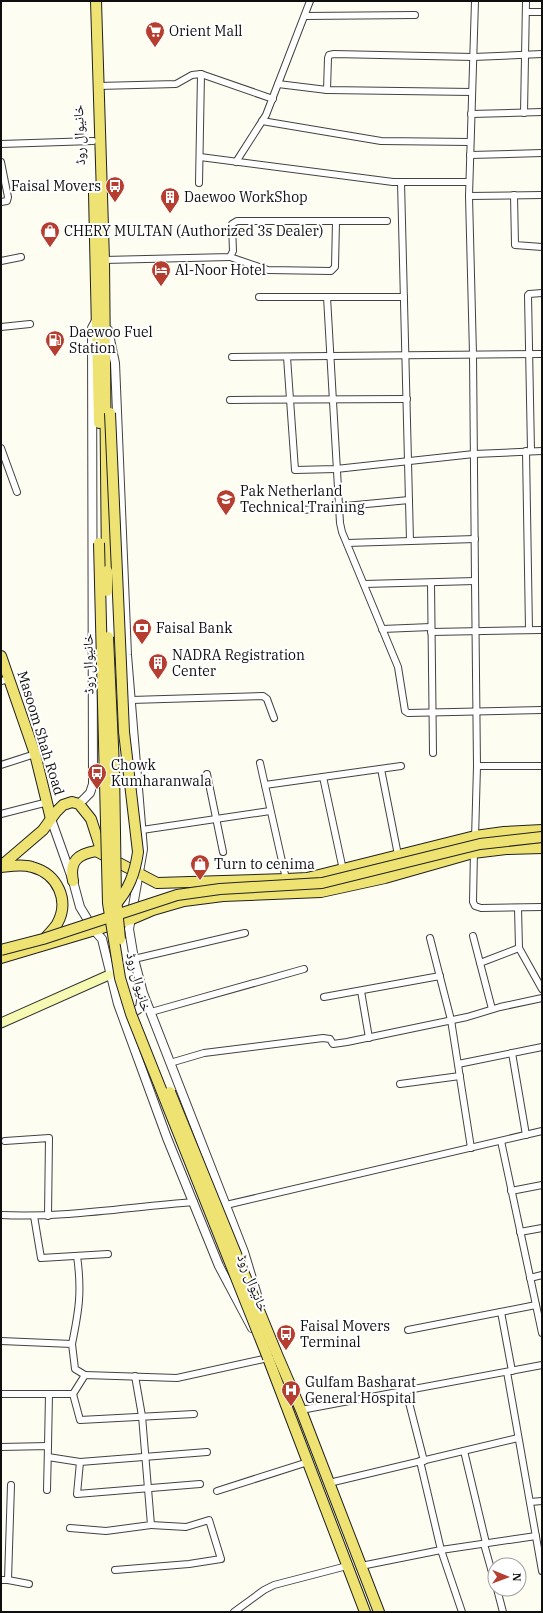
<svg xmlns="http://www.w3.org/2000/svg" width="543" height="1613" font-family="'IBM Plex Serif','Noto Naskh Arabic',serif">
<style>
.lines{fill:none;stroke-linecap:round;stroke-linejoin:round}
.minor-casing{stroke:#424242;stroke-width:8}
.tertiary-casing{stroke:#424242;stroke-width:10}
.secondary-casing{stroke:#313131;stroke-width:11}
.primary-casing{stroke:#202020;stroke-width:12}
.minor{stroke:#fff;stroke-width:6}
.tertiary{stroke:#fff;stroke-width:8}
.secondary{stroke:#f6f9b2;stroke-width:9}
.primary{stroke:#eee372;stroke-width:10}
.primary-bridge-casing{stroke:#202020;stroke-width:12;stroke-linecap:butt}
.primary-bridge{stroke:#eee372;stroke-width:10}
.labels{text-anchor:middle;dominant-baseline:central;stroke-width:4;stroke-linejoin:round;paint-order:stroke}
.poi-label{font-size:14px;fill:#0f0f0f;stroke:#fff;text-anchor:start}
.street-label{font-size:14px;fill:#0f0f0f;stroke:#fff}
</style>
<rect width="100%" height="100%" fill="#fefdf2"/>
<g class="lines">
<defs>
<g id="minor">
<path d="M526,12H542"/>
<path d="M305,16L415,15"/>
<path d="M278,84L327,90L472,92"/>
<path d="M98,86L176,84L192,75L201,74L273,99"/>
<path d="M327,90L328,58L329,55L334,54L473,57L542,54"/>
<path d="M524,113L526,1"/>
<path d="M471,114L542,112"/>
<path d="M262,121L381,141L470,142"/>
<path d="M1,144L93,141"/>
<path d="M470,155L542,153"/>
<path d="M200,157L393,182H469"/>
<path d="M1,162L8,197L7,201L1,202"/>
<path d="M236,162L266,115L310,1"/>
<path d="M401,182L410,541"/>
<path d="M199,183L201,74"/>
<path d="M514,195L515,245L542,247"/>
<path d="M469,196L542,195"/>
<path d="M230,257L268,270L331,271L335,267L336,221"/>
<path d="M104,260L230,257L233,251L232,224L237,221H387"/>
<path d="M1,261L21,257"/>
<path d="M259,297H404"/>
<path d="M327,297L340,523L342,532L398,667L405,711L408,713L542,710"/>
<path d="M1,327L30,324"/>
<path d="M232,357L542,354"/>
<path d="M287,357L295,470L336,469L474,454L542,451"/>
<path d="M230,400L407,399"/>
<path d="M1,448L17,492"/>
<path d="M526,451L529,630"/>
<path d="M531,451L528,295L529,294L542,293"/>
<path d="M303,510L409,500"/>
<path d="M347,543L475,539"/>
<path d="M431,583L433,753"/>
<path d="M364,584L475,581"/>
<path d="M382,629L431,627"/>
<path d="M431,632L542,630"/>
<path d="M1,681L10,679"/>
<path d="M131,700L263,696L267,699L274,718"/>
<path d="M260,763L286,879"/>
<path d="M1,765L35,754"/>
<path d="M477,766H542"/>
<path d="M381,769L398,855"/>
<path d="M207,774L223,852"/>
<path d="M323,777L343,870"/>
<path d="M265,785L401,766"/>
<path d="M1,814L48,802"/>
<path d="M142,830L270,811"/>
<path d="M475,839L477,766L475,581L473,354L469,196L475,1"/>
<path d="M474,850L473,902L475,906L481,908L542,907"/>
<path d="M518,908L519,948L542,989"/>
<path d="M473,936L492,1009"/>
<path d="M430,938L451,1020L471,1148"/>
<path d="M134,959L245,933"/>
<path d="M480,963L519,948"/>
<path d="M361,991L369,1038"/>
<path d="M324,997L440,976"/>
<path d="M151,1012L304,969"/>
<path d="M512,1053L526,1135"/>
<path d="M170,1063L204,1053L323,1038L330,1039L333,1044L347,1042L467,1017L500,1007L542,998"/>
<path d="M458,1064L542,1047"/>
<path d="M400,1084L460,1076"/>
<path d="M5,1141L49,1138L48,1216"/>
<path d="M501,1141L542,1333"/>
<path d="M511,1191L542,1185"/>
<path d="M226,1205L542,1131"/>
<path d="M1,1215C67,1218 128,1207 194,1202"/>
<path d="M34,1216L41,1258L108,1254"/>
<path d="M520,1232L542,1228"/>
<path d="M530,1278L542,1275"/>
<path d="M501,1312L512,1371"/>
<path d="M408,1330L536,1305"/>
<path d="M1,1341L72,1344L75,1369L85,1375"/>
<path d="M72,1344C79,1310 82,1291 77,1256"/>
<path d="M507,1372L542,1571"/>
<path d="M406,1391L424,1461"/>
<path d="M1,1394H73L85,1375L177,1378L268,1358"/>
<path d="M73,1394L80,1420L194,1414"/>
<path d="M301,1410L542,1365"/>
<path d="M48,1446L49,1394"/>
<path d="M1,1447L48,1446L47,1490"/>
<path d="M464,1451L486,1543"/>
<path d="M48,1457L80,1462L207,1452"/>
<path d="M420,1461L441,1550L462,1612"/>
<path d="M80,1462L77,1494L200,1484"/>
<path d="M329,1483L518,1438"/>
<path d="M217,1491L308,1462"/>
<path d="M530,1502L542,1501"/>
<path d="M70,1528L106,1531L151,1525L142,1416L135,1376"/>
<path d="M484,1544L495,1583"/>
<path d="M361,1566L441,1550L536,1536"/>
<path d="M115,1570L189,1564L221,1559L209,1520L186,1527L151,1525"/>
<path d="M1,1580H8L29,1584"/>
<path d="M8,1580L11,1485"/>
<path d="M497,1589L503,1612"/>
<path d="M234,1612L264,1590L274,1585L347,1566"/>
</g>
<g id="tertiary">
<path d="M108,330L115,363L127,655L143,849L129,929L134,959L143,993L244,1252L257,1295"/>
<path d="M79,804L90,793L93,784L92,328L97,319"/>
<path d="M51,819L73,881L80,907L94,930L102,939L118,1004L167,1138L219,1266L252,1328"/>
<path d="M125,1010L134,1012L140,1008L142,994"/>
</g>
<path id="secondary" d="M1,1023L109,975"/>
<g id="primary">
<path d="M96,1L104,260L107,571"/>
<path d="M94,193L99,423"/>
<path d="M1,656L35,754L51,819"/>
<path d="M1,866L43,830L56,812L63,805L72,802L79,804L91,819L102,853"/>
<path d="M1,867C11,866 23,864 32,867C58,874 70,901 57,924C53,930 47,936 42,941"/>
<path d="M73,881C69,861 78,854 96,851L157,883L286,879L307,878L475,836L504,832L542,830"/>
<path d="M1,958L132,919L153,910L184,901L223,896L321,892L385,878L473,853L506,849L542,848"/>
<path d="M276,1352L301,1410L379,1612"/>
<path d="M268,1358L365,1612"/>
</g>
</defs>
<use href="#minor" class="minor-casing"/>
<use href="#tertiary" class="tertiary-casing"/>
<use href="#secondary" class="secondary-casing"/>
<use href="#primary" class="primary-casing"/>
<use href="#minor" class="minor"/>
<use href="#tertiary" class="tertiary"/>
<use href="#secondary" class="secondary"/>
<use href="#primary" class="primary"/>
<defs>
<g id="primary-bridge">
<path d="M110,413L124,732L138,852C135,873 129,890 114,906"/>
<path d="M99,543L108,903L120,978L131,1014L268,1358"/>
<path d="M107,571V591"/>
<path d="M108,637L114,767L116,898L120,939"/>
<path d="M1,950L43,939L177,895L220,889L322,883L480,844L542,837"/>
<path d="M170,1092L276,1352"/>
</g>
</defs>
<use href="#primary-bridge" class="primary-bridge-casing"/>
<use href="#primary-bridge" class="primary-bridge"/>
</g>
<defs>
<symbol id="supermarket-pin" viewBox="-11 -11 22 30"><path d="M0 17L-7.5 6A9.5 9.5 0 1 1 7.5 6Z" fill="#b53e31" stroke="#fff"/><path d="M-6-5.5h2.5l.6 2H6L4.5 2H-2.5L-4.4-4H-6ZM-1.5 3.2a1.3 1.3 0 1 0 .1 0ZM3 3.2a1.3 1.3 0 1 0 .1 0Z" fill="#fff"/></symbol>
<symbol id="bus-pin" viewBox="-11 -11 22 30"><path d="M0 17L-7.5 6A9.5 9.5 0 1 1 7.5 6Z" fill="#b53e31" stroke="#fff"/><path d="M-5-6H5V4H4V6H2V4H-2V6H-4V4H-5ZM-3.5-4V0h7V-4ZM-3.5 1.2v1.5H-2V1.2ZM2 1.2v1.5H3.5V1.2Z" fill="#fff"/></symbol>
<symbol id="building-pin" viewBox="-11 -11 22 30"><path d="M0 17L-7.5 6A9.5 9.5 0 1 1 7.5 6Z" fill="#b53e31" stroke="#fff"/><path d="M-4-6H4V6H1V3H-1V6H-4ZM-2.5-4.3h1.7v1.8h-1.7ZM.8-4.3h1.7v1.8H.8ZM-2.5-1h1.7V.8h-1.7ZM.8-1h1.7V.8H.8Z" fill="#fff"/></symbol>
<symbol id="shop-pin" viewBox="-11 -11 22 30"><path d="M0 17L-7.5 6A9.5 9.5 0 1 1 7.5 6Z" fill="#b53e31" stroke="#fff"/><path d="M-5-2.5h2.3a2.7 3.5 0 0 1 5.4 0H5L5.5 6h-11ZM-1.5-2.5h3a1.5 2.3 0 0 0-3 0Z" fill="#fff"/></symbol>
<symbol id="hotel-pin" viewBox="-11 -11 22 30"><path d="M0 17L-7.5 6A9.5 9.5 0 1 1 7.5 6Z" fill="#b53e31" stroke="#fff"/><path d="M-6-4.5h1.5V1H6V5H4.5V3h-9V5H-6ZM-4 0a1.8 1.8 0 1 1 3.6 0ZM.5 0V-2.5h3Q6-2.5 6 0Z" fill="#fff"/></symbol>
<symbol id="fuel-pin" viewBox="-11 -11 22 30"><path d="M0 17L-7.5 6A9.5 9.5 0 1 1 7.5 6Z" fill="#b53e31" stroke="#fff"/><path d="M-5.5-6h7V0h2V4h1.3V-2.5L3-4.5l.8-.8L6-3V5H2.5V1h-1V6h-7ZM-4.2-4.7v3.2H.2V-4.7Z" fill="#fff"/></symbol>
<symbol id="school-pin" viewBox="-11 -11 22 30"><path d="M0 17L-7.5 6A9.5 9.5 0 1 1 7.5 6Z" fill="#b53e31" stroke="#fff"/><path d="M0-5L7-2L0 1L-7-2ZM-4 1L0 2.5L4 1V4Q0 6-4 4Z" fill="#fff"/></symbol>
<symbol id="bank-pin" viewBox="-11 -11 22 30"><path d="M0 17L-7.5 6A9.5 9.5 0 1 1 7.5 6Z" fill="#b53e31" stroke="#fff"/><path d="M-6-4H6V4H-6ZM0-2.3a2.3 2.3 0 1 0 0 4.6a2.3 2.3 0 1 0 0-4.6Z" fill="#fff"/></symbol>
<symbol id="hospital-pin" viewBox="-11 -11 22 30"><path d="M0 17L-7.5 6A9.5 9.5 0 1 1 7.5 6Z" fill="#b53e31" stroke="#fff"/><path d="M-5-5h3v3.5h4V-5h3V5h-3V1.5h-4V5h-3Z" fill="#fff"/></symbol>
</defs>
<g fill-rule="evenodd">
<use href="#supermarket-pin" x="144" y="20" width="22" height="30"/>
<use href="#bus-pin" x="104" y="175" width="22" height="30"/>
<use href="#building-pin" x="159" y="186" width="22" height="30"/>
<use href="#shop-pin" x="39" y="220" width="22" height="30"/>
<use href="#hotel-pin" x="150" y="259" width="22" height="30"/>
<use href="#fuel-pin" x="44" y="329" width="22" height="30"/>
<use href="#school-pin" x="215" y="488" width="22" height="30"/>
<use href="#bank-pin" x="131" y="617" width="22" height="30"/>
<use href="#building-pin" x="147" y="652" width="22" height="30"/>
<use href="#bus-pin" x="86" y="762" width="22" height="30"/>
<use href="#shop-pin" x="189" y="853" width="22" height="30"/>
<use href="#bus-pin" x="275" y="1323" width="22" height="30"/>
<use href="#hospital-pin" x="280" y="1379" width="22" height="30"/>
</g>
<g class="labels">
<g class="poi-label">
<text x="169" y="31">Orient Mall</text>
<text x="101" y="186" text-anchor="end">Faisal Movers</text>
<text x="184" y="197">Daewoo WorkShop</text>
<text x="64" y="231">CHERY MULTAN (Authorized 3s Dealer)</text>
<text x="175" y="270">Al-Noor Hotel</text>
<text x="69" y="332">Daewoo Fuel<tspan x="69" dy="16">Station</tspan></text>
<text x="240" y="491">Pak Netherland<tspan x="240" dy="16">Technical Training</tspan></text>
<text x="156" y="628">Faisal Bank</text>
<text x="172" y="655">NADRA Registration<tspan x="172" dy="16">Center</tspan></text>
<text x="111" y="765">Chowk<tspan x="111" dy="16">Kumharanwala</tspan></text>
<text x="214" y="864">Turn to cenima</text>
<text x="300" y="1326">Faisal Movers<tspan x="300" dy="16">Terminal</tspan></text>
<text x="305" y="1382">Gulfam Basharat<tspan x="305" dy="16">General Hospital</tspan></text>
</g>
<g class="street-label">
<text transform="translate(79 135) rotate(-92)">خانیوال روڈ</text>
<text transform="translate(88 664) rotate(-91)">خانیوال روڈ</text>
<text transform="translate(41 733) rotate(73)">Masoom Shah Road</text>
<text transform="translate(139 982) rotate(75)">خانیوال روڈ</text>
<text transform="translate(253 1283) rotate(68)">خانیوال روڈ</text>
</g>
</g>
<rect width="543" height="1613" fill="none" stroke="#0f0f0f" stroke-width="4"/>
<g transform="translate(507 1577) rotate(91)"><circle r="19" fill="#ffffff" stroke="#9f9f9f"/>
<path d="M0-3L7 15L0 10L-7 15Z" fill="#b53e31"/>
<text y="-6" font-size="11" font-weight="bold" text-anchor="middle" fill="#0f0f0f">N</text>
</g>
</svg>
